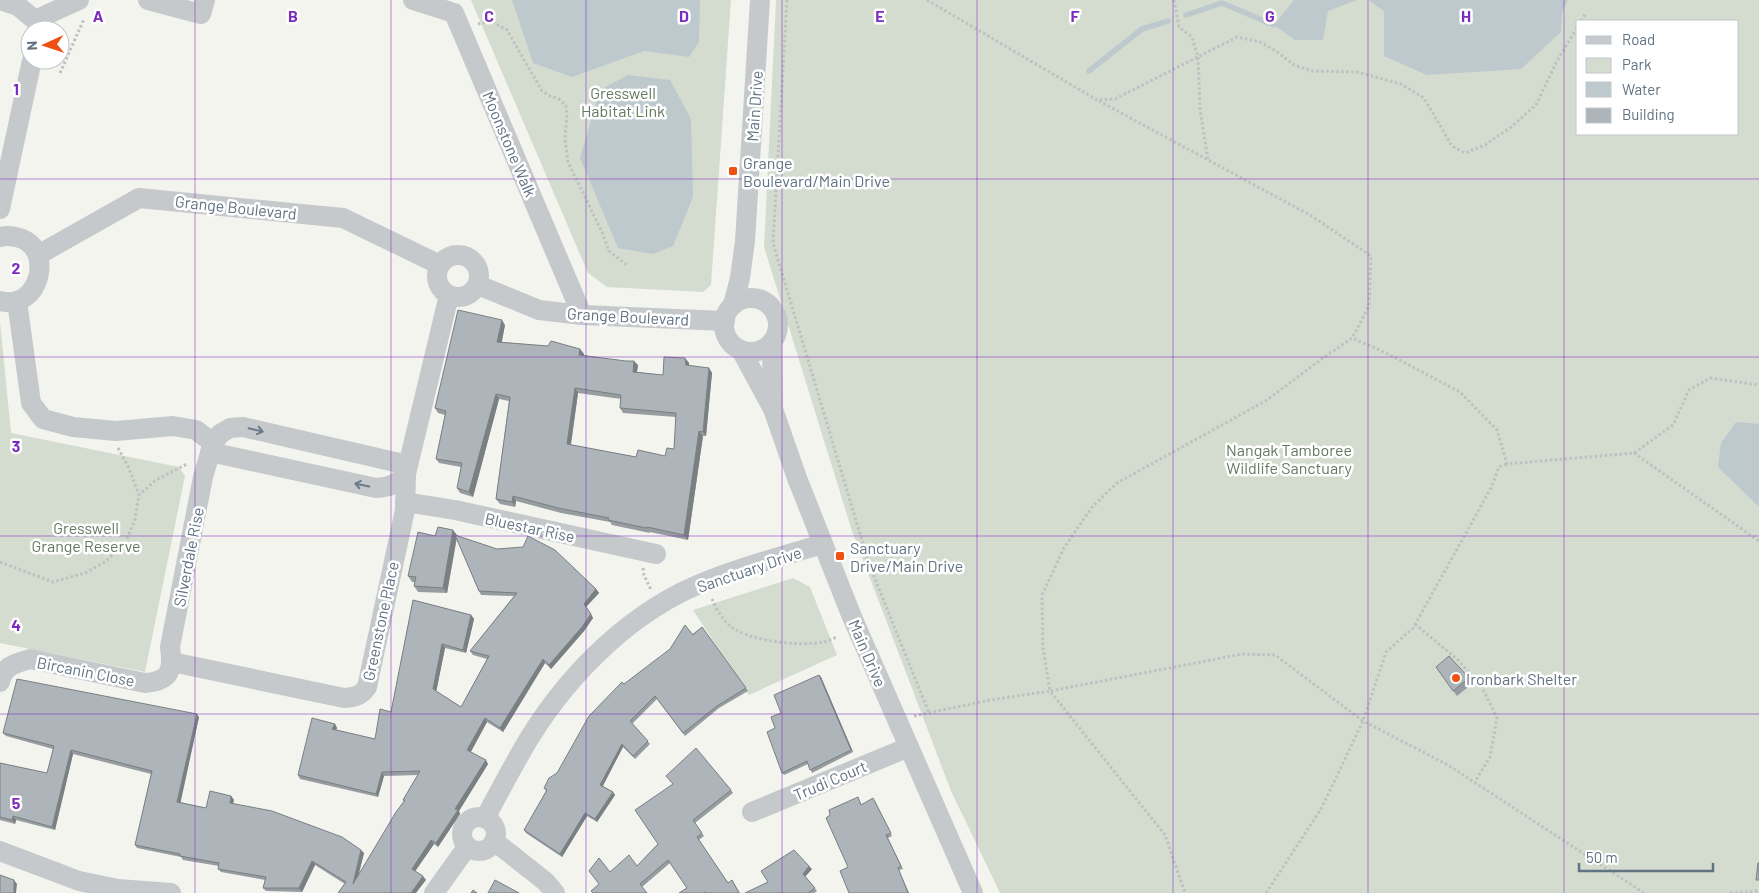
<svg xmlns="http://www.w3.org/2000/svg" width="1759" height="893" font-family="Barlow,sans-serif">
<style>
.green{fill:#d4dcd0;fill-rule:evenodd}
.water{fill:#bec9ce}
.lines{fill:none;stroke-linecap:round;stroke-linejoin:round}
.stream{stroke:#bec9ce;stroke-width:5.5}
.path{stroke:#bfc0c2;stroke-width:3;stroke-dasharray:2.5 2.5;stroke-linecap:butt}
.minor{stroke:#c6c9cc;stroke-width:20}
.wall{fill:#969ca0;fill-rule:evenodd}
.shaded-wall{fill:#7a7f82}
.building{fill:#aeb5ba;stroke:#7a7f82;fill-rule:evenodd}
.oneway{stroke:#6b7b8a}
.grid{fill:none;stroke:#7b2cbf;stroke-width:1;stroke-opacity:0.55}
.poi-dot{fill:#ef5114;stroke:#fff;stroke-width:2}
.labels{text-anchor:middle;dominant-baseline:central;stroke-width:5;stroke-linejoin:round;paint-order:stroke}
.park-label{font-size:16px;fill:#647a60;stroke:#fff}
.street-label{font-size:16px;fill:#617283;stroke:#fff}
.poi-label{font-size:16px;fill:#617283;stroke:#fff;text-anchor:start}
.grid-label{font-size:16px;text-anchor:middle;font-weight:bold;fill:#7b2cbf;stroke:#fff;stroke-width:5;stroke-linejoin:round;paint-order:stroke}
</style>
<rect width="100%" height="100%" fill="#f4f4ef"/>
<g class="green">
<path d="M471,0H731L711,285L703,292L607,287L588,273Z"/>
<path d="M776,0H1759V893H1000L951,791L852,531L764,247ZM1578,21H1738V134H1578Z"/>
<path d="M0,321L11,433L179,467L185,476L145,672L0,643Z"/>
<path d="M793,578L810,587L837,655L749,695L693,610Z"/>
</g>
<g class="water">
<path d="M512,0H700L699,42L689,57L644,51L572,77L533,63Z"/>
<path d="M1294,0H1357L1328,11L1323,40H1295L1274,25Z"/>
<path d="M1368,0H1568L1562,12L1561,32L1521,69L1427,75L1384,56V11Z"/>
<path d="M628,75L670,80L691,119L693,197L673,246L653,254L618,248L580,158L600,90Z"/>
<path d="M1736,422L1759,424V507L1718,467L1721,443Z"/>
</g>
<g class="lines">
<g class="stream">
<path d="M1186,15L1222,3L1274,25"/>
<path d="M1089,71L1142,29L1168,21"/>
</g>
<g class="path">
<path d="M787,0L773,243L869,564L929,713"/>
<path d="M927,0L1097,100L1115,99L1237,37L1260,42L1276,51L1294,65L1312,71L1357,72L1401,84L1424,98L1452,146L1465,153L1485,145L1511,127L1536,105L1557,61L1578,26"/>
<path d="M1174,0L1179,27L1192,37L1198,57L1200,109L1208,160"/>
<path d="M1581,21L1586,13"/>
<path d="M478,24L491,21L507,30L542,91L550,96L559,99L566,106L567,115L565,139L568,162L602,232L609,251L627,265"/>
<path d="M60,73L84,19"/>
<path d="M1099,101L1310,215L1371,256L1369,306L1352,338"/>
<path d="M118,448L128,466L139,495"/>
<path d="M1634,453L1759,541"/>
<path d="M0,562L53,582L85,573L105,562L125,544L135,519L139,495L156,480L187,464"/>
<path d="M643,568L644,575L651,590"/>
<path d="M712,599C716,608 721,618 729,625C746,641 800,647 823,642C827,641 832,639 837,637"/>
<path d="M1415,624L1458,660L1483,689L1497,718L1490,757L1475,782"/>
<path d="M914,716L990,700L1050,691L1165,835L1185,893"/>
<path d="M1266,893L1321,809L1363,721L1386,652L1413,628L1491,488L1499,467L1507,464"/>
<path d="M1644,893L1448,765L1363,721L1275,655L1242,654L1050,691L1043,648L1042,595L1064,548L1092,507L1117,483L1267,400L1323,358L1352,338L1386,353L1460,392L1497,430L1507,464L1634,453L1673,425L1689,390L1710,378L1759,385"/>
<path d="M1730,893L1759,891"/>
</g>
<g class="minor">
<path d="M0,0L18,6L35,20"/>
<path d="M148,0L201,14L205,0"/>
<path d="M413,0L454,13L582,315"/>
<path d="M35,20L79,0"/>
<path d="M0,209L32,60"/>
<path d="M0,237C6,235 10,236 16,237C56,245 41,312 0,301"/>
<circle cx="458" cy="276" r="21"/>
<path d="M38,255L139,198L343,218L440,265"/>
<path d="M478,285L539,310L582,315L725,321"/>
<circle cx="751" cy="325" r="27"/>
<path d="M17,301L31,403L43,419L73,427L116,431L173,426L196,430L213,443"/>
<path d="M733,305L740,278L745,241L760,0"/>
<path d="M772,342L773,404"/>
<path d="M741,350L773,409L797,478L852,617L973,893"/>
<path d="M210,452L376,488C390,487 397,484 406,474L449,295"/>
<path d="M405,502L455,510L656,554"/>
<path d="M172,662L344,698C355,697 361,696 367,687L405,510L406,474"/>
<path d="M0,682C3,666 16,663 30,659L145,683C171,681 173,670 170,647L203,477L213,443L220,434L230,428L243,427L408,465"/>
<path d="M752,812L909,747"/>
<circle cx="479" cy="834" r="17"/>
<path d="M486,819L490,809C503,785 516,760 530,737C571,671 634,609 707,581C744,566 784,556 822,544"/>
<path d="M494,841L546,882L555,893"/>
<path d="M0,851L79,881L118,889L171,893"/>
<path d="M434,893L467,847"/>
</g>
</g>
<g class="wall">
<path d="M505,325L501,342L580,349L584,354L583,355L638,365L637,372L663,375L685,358L689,363V366L709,368L712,373L706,436H703L688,540L650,532V533L612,525L610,522L561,513L516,501L515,507L500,504L496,499L509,401L499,399L473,497L460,493L457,488L461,467L439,463L436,459L445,415L438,413L435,408ZM578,393L621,399L620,408L623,413L676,417L674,449L665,456L636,457L571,445Z"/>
<path d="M435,536H457L596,589L599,593L586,607L593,618L584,631L551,669L545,663L503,732L487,722L471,752L488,764L459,811L460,814L438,847L434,844L415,871L426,880L345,884L315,865L302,892L266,891L263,888L265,880L221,872L218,869L219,866L183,860L181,857L137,848L135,845L151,774L73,754L55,830L16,820L15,824L0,820V763L47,773L53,749L6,736L3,733L199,717L180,802L206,808L231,796L234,800L233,803L364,853L359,874L404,802L403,800L418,775L384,776L378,797L300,779L298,775L335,724L337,728L336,730L375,739L391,712L413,600L471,615L474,619L466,653L445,648L436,691L461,707L487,659L473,655L470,651L514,596L481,595L479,591L457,538L447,593L418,592L414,586L415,582H412L408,576Z"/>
<path d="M702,627L748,691L719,708L685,736L657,699L632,724L650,744L635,759L623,747L603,786L613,792L615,795L597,822L587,816L562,857L526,833L524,830L546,791L544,788L557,773L624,684Z"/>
<path d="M1436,667L1469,678L1473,683L1457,696Z"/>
<path d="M819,675L821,677L853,752L812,773L808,764L784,775L782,773L775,728L781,713Z"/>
<path d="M731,790L733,793L695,823L704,836L699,840L728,883L732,880L740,893H679L687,888L670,863L642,887L610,872L637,866L658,844Z"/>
<path d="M858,797L861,804L875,801L892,836L888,838L903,869L899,870L848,867Z"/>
<path d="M812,869L805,876L817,891L814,893H745Z"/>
</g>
<g class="shaded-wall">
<path d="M502,320L505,325L501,347L497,342Z"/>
<path d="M580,349L584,354L583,360L579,355Z"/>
<path d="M685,358L689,363V370L686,365Z"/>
<path d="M634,361L638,365L636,377L633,372Z"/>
<path d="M709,368L712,373L706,436L703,432Z"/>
<path d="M575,388L578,393L570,449L567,444Z"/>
<path d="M496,394L499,399L473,497L469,492Z"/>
<path d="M699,431L703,436L688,540L684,535Z"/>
<path d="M513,496L516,501L515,507L512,502Z"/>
<path d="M453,530L457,535L447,593L443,588Z"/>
<path d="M596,589L599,593L586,607L584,604Z"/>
<path d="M591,614L593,618L584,631L551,669L549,665Z"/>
<path d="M471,615L474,619L466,653L463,650Z"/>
<path d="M442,644L445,648L436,693L433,689Z"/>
<path d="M543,659L545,663L503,732L500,728Z"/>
<path d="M819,675L821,677L853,752L851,750Z"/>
<path d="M197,714L199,717L180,805L177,802Z"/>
<path d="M485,718L487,722L470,753L467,750Z"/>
<path d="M335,724L337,728L335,733L332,729Z"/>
<path d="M622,744L623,747L602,787L600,785Z"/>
<path d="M71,750L73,754L55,830L52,827Z"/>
<path d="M486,760L488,764L459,811L460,814L438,847L436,843L455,809Z"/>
<path d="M382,772L384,776L378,797L376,794Z"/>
<path d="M613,792L615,795L597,822L595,819Z"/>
<path d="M231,796L234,800L232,806L230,803Z"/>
<path d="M585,813L587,816L562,857L560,854Z"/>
<path d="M13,816L16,820L15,824L12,820Z"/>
<path d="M431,840L434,844L414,873L412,869Z"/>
<path d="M361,850L364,853L355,887L353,884Z"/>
<path d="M312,861L315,865L302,892L299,888Z"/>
<path d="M809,866L812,869L805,877L803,874Z"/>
<path d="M898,868L899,870L909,893H908Z"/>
<path d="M423,876L426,880L416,893H411Z"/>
<path d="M14,880L17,884L16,893H14Z"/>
</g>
<g class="building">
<path d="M458,310L502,320L497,342L548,346L551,341L580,349L579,355L626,361H634L633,372L663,375L664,357L685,358L686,365L709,368L703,432L699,431L684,535L647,527L646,528L608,520L609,518L558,508L513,496L512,502L496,499L510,397L496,394L469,492L457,488L462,463L436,459L446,411L435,408ZM575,388L621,395L620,408L676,413L674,449L667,448L665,456L638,450L636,457L567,444Z"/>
<path d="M438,527L453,530L443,588L414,586L416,577L408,576L418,532L435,536Z"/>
<path d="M455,535L497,549L523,547L528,536L555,550L596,589L584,604L591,614L582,627L549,665L543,659L500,728L485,718L467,750L486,760L455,809L458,810L436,843L431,840L412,869L423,876L411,893H338L346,882L312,861L299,888H263L266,877L218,869L219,863L180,856V854L135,845L152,771L71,750L52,827L13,816L12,820L0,817V763L47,773L54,746L3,733L17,679L197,714L177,802L206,808L210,791L231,796L230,803L272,811L342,837L361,850L353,884L396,812L405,800H403L420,771L382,772L376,794L298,775L312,718L335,724L332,729L375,739L380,709L391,712L413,600L471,615L463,650L442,644L433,689L461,707L489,656L470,651L517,593L479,591Z"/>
<path d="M685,625L693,635L702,627L746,688L717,706L683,733L655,696L630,721L648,741L633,756L622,744L600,785L613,792L595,819L585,813L560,854L524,830L547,790L544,788L549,778L557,773L589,716L622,682L624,684L670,649Z"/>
<path d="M1449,656L1469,678L1453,691L1436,667Z"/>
<path d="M819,675L851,750L810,770L807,761L782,773L767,732L775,728L771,717L781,713L774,695Z"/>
<path d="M696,748L731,790L693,820L702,833L697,837L728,883L732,880L739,893H705V892L704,893H679L687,888L668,860L640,884L647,893H593L591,891L599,884L589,871L599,858L610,872L629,855L637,866L658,844L635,810L673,784L666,776Z"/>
<path d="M858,797L861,805L873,798L891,833L886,835L901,866L898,868L908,893H849L840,871L848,867L826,818L830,815L829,810Z"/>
<path d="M794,850L809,866L803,874L815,888L808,893H745L768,882L761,871Z"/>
<path d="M1758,863H1759V880H1756Z"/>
<path d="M0,875L14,880V893H0Z"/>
<path d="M495,880L519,893H488Z"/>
<path d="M473,890L477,893H471Z"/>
</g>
<defs><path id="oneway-shaft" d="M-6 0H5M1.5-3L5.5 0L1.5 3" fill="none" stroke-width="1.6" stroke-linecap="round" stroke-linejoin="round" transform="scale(1.25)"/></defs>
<g class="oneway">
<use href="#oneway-shaft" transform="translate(256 430) rotate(13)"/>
<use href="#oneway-shaft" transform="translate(362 485) rotate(-168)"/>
</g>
<path class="grid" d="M195,0V893M391,0V893M586,0V893M782,0V893M977,0V893M1173,0V893M1368,0V893M1564,0V893M0,179H1759M0,357H1759M0,536H1759M0,714H1759"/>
<g class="poi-dot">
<rect x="728" y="166" width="10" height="10" rx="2.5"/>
<rect x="835" y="551" width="10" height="10" rx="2.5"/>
<circle cx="1456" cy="678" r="5"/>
</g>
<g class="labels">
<g class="park-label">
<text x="623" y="92">Gresswell<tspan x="623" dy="18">Habitat Link</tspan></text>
<text x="1289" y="449">Nangak Tamboree<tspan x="1289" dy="18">Wildlife Sanctuary</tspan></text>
<text x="86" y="527">Gresswell<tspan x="86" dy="18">Grange Reserve</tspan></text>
</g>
<g class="street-label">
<text transform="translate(754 106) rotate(-86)">Main Drive</text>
<text transform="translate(510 144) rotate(67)">Moonstone Walk</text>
<text transform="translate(236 207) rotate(6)">Grange Boulevard</text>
<text transform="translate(628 316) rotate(3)">Grange Boulevard</text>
<text transform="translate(530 527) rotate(12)">Bluestar Rise</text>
<text transform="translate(188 557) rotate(-79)">Silverdale Rise</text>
<text transform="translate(749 569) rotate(-19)">Sanctuary Drive</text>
<text transform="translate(380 621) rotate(-78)">Greenstone Place</text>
<text transform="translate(868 653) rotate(67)">Main Drive</text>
<text transform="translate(86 671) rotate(11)">Bircanin Close</text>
<text transform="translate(830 780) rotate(-23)">Trudi Court</text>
</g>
<g class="poi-label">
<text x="743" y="162">Grange<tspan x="743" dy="18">Boulevard/Main Drive</tspan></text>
<text x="850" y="547">Sanctuary<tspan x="850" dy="18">Drive/Main Drive</tspan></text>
<text x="1466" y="678">Ironbark Shelter</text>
</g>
</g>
<g class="grid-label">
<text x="98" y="22">A</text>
<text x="293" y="22">B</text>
<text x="489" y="22">C</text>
<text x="684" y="22">D</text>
<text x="880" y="22">E</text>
<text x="1075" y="22">F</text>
<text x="1270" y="22">G</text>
<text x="1466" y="22">H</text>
<text x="16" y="95">1</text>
<text x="16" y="274">2</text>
<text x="16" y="452">3</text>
<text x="16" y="631">4</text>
<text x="16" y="809">5</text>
</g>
<rect x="1576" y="20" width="162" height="115" fill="#ffffff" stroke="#c0c7cd"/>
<rect x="1586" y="36" width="25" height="8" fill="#c6c9cc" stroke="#c0c7cd"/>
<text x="1622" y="45" font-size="15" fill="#617283">Road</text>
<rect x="1586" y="58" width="25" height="15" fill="#d4dcd0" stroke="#c0c7cd"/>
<text x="1622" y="70" font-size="15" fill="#617283">Park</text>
<rect x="1586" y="82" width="25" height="15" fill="#bec9ce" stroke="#c0c7cd"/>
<text x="1622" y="95" font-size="15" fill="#617283">Water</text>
<rect x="1586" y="108" width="25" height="15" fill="#aeb5ba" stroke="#c0c7cd"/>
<text x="1622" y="120" font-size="15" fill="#617283">Building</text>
<g transform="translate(45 45) rotate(267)"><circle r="24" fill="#ffffff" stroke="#c0c7cd"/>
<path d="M0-4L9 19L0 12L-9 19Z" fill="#ef5114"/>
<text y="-8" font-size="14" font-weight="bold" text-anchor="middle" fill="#617283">N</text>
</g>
<path d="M1579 863v8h134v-8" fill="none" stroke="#617283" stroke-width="2.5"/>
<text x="1586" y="863" font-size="15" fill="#617283" stroke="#ffffff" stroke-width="4" paint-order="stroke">50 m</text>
</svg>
